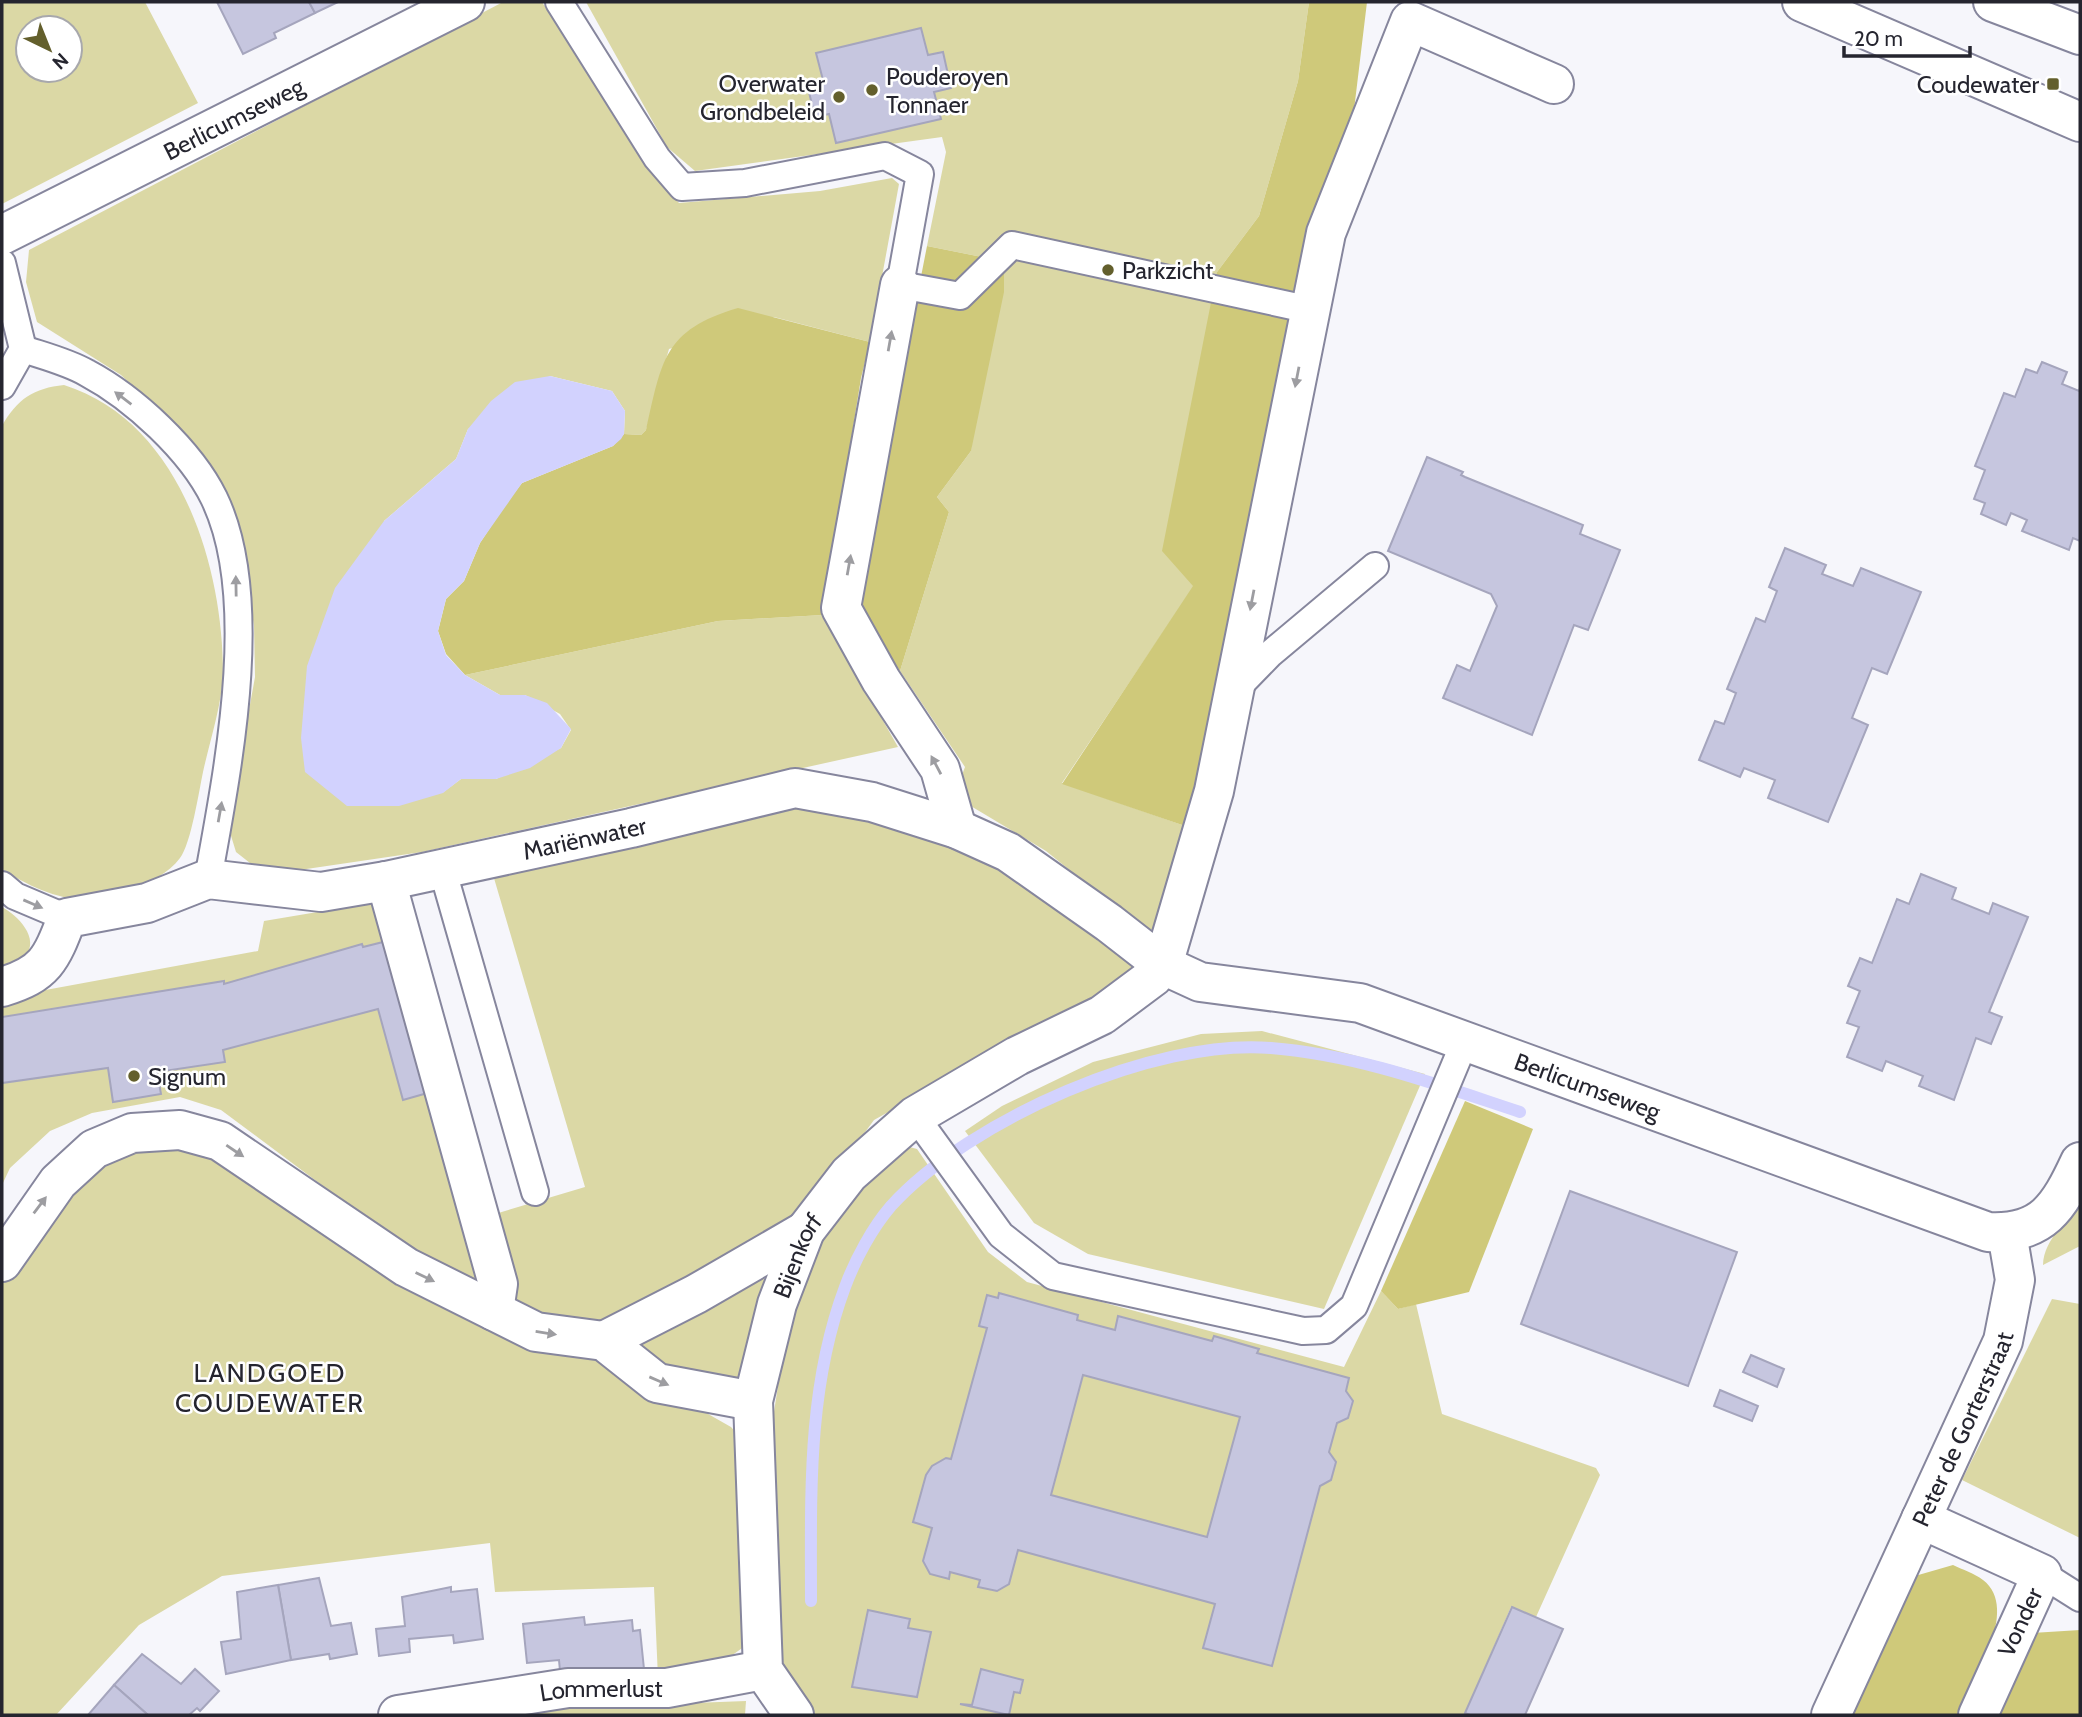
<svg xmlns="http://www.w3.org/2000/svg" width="2082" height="1717" font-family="Cabin,sans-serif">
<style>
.green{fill:#dbd8a5;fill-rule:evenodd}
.forest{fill:#cfc97a}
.water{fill:#d2d2fe}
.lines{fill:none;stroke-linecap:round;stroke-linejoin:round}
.stream{stroke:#d2d2fe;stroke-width:12}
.building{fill:#c6c6df;stroke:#a5a5bd;stroke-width:2;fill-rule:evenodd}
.lane-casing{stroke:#86869d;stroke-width:30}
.street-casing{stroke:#86869d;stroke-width:42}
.secondary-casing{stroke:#86869d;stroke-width:42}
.lane{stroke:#fff;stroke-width:26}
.street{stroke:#fff;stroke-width:38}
.secondary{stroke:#fff;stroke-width:38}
.oneway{fill:#9d9da1}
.poi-dot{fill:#635f2c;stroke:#fff;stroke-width:2.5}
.labels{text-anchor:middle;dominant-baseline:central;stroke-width:5;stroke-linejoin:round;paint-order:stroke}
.poi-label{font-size:24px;fill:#25252f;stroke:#fff;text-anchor:start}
.street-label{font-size:24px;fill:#25252f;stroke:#fff}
.neighbourhood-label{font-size:26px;letter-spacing:2px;fill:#25252f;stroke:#fff}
</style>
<rect width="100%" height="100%" fill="#f6f6fb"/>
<g class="green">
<path d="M2,2H145L198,103L2,204ZM28,28H70V70H28Z"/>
<path d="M503,2H542L638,155L679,203L820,191L892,178L899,184L870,342L774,317L669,349L646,430L641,435L624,434L625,411L612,391L550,376L468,429L456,459L384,521L442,793L461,779H496L561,748L571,730L560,714L525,695H500L465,675L718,621L823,615L898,747L422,852L286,872L259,870L236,852L228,826L255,677L254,626L245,568L181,432L121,375L37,322L26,282L29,250Z"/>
<path d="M586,2H1309L1298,81L1259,216L1217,272L1194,586L1062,783L1188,827L1158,931L1140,927L1046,851L954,796L965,767L900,671L949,512L937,497L971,451L982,257L927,246L946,152L942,137L695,171L667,147Z"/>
<path d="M64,385C179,421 223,564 223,673C222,705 210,740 203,772C199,791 191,844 180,858C169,873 148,884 131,889C120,892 107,898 96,899C63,903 28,886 2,869V426C17,399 34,388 64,385Z"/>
<path d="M790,805L829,810L923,832L1045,890L1133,965V971L1120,983L874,1120L829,1181L791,1220L627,1314L584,1326L513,1306L495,1214L585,1187L491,868Z"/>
<path d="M377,902L486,1288L406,1248L221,1110L180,1097L92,1113L50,1131L10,1168L2,1185V998L258,951L264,921Z"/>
<path d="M2,907C17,915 41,938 25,957C19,964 9,969 2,974Z"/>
<path d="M1262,1031L1425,1074L1324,1309L1088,1254L1034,1223L965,1131L1002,1106L1093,1062L1201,1034Z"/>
<path d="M898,1144L917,1149L988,1252L1027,1282L1344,1367L1381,1291L1398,1309L1416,1304L1442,1414L1596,1468L1600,1475L1536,1617L1511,1607L1465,1713L1469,1715H816L781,1660L768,1450L778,1386L777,1369L798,1293L831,1221Z"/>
<path d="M177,1146L218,1155L581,1355L627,1368L731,1427L741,1438L745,1646L717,1666L658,1678L654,1587L495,1592L490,1543L222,1576L139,1625L56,1715H2V1280L32,1227L100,1164L135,1149Z"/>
<path d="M2080,1198V1246L2043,1265C2044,1238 2069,1222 2080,1198Z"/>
<path d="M763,1277L767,1285L745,1369L738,1379H703L636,1354L633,1334Z"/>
<path d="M2052,1299L2080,1304V1538L1962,1480Z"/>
<path d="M746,1701L745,1715H516L535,1709Z"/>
</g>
<g class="forest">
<path d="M1309,2H1367L1354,110L1188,827L1062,784L1193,586L1162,551L1217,272L1259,216L1298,81Z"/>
<path d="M927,246L982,257L1004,273V292L971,451L937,497L949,512L900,671L856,608Z"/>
<path d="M738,308L870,342L861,378L823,615L718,621L465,675L446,654L438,631L446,599L464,581L480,543L505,505L522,483L613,446L624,434L641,435L646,430C662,361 663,330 738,308Z"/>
<path d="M1465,1101L1533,1129L1469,1292L1398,1309L1381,1291Z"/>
<path d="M1953,1565C1963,1570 1974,1573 1983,1580C2021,1609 1972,1683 1958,1715H1847L1908,1578Z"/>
<path d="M2080,1630V1715H2000L2031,1633Z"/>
</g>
<path class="water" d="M550,376L612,391L625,411L624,434L621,439L613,446L522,483L480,543L464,581L446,599L438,631L446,655L465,675L500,695H525L547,703L571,729L561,748L530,768L496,779H461L443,793L399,806H347L305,772L301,738L307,666L335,588L384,521L456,459L468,429L491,401L515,382Z"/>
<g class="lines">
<path class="stream" d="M811,1601C811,1495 807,1388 845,1287C855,1260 872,1228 891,1206C969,1120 1155,1038 1271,1048C1358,1055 1438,1085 1520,1112"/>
</g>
<g class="building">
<path d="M217,2H309L315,13L274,33L276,38L243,54Z"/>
<path d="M309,2H338L315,13Z"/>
<path d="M921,28L928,55L943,52L951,88L934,92L941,119L836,143L829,114L815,117L807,84L823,80L816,53Z"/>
<path d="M2042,362L2067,372L2062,384L2079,391L2080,388V541L2073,538L2069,550L2022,531L2027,520L2011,513L2006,525L1981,514L1985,503L1974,499L1985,470L1975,466L2004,393L2015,397L2026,369L2037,373Z"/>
<path d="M1427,457L1463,472L1461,475L1465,477L1583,525L1580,534L1620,550L1588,630L1574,625L1532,735L1443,698L1457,665L1470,671L1497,606L1491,594L1388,551Z"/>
<path d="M1785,548L1826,565L1822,574L1853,586L1861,568L1921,592L1887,674L1872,668L1852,718L1868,725L1828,822L1768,798L1775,780L1744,768L1740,777L1699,760L1715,721L1724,724L1736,693L1727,689L1756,618L1765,622L1777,591L1769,587Z"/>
<path d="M1921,874L1956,888L1952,899L1989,914L1993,903L2028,917L1989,1012L2002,1017L1991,1044L1976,1038L1954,1100L1919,1086L1923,1076L1886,1061L1882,1071L1847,1057L1859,1027L1847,1023L1860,991L1848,986L1860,958L1872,963L1897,899L1909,904Z"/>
<path d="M391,940L431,1092L403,1100L378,1009L223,1050L225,1062L157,1072L161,1094L113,1102L108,1068L2,1083V1017L224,981V984L362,944L363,947Z"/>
<path d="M1570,1191L1737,1252L1688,1386L1521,1324Z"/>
<path d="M999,1293L1078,1315L1077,1320L1115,1330L1118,1316L1212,1341L1214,1336L1259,1349L1257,1353L1349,1378L1346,1391L1353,1401L1348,1418L1337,1423L1329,1452L1336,1462L1331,1480L1320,1486L1272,1666L1203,1648L1215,1604L1018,1550L1009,1584L997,1591L978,1587L980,1580L950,1572L949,1579L930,1574L923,1561L932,1528L913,1522L926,1475L932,1466L946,1458L951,1459L987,1328L979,1326L987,1295L998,1298ZM1083,1375L1240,1417L1207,1537L1051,1495Z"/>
<path d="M1751,1355L1784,1369L1777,1387L1743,1372Z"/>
<path d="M1720,1390L1758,1406L1752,1421L1714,1406Z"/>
<path d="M319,1578L331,1626L351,1623L357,1654L330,1659L329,1654L291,1660L278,1585Z"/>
<path d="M278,1585L291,1660L226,1674L221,1642L241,1639L237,1592Z"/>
<path d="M451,1587V1592L477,1589L483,1639L454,1643L453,1635L409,1639L410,1652L379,1656L376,1629L405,1626L402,1597Z"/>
<path d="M1512,1607L1563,1629L1525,1715H1470L1465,1713Z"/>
<path d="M868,1610L910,1619L908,1628L931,1632L917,1697L852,1687Z"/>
<path d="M584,1617L585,1625L632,1620L633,1631L640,1630L644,1669L560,1671L559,1660L527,1663L523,1624Z"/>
<path d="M142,1654L181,1684L195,1669L219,1691L200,1711L197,1708L189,1715H148L114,1685Z"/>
<path d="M981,1669L1023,1680L1020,1693L1014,1692L1009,1715L960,1704L972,1705Z"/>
<path d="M114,1685L148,1715H88Z"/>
</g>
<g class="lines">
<defs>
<g id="lane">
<path d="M559,2L657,158L682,187L745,183L885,156L920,174L900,285L960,296L1012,245L1311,310"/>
<path d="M2,263L23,349L2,386"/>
<path d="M23,349C44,356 68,362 87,373C134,398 191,451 214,498C263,599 227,773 208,879"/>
<path d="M1235,690L1270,654L1375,566"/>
<path d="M442,868L535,1192"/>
<path d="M2,885L15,896L67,918"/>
<path d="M915,1116L1001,1235L1053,1276L1303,1331L1326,1330L1354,1306L1465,1041"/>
<path d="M2042,1574L2080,1598"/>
</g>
<g id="street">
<path d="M1802,2L2080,122"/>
<path id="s1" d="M2,235L465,2"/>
<path d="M900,285L841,608L881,680L940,769L957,829"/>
<path d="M386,881L498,1284L494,1311"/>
<path id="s2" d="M2,987C45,974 51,960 67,918L147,903L208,879L321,892L386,881L631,828L795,788L872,802L957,829L1008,852L1109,923L1163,965L1200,982L1360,1003L1988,1232C2043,1235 2059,1207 2080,1162"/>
<path d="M2,1262L58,1182L94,1149L132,1133L180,1130L220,1141L406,1267L536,1332L604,1341L657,1383L753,1401"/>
<path d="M604,1341L696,1294L805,1231"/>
<path d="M1921,1519L2042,1574L1978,1715"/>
<path id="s3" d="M398,1715L568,1688H667L763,1670"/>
<path id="s4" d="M794,1715L763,1670L753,1401L777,1304L805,1231L849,1174L915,1116L1017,1056L1102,1015L1153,977L1163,965L1214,791L1326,233L1410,21L1554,84"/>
<path id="s5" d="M1831,1715L2003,1341L2015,1280L2007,1233"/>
</g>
<path id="secondary" d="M1993,2L2080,35"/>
</defs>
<use href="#lane" class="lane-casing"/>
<use href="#street" class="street-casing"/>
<use href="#secondary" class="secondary-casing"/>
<use href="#lane" class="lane"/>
<use href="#street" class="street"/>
<use href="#secondary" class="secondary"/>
</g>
<defs><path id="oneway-solid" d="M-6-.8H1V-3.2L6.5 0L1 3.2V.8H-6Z" transform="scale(1.75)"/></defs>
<g class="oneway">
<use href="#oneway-solid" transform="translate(890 341) rotate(-80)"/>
<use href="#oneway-solid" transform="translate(1297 377) rotate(101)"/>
<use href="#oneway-solid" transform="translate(123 398) rotate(-143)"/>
<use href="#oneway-solid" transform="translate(849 565) rotate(-80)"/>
<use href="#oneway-solid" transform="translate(236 586) rotate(-91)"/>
<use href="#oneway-solid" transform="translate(1252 600) rotate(101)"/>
<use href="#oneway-solid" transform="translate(936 765) rotate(-118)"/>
<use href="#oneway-solid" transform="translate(220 812) rotate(-80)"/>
<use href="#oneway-solid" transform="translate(33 904) rotate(23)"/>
<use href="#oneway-solid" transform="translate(235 1151) rotate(34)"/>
<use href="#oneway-solid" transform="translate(40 1205) rotate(-53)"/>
<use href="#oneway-solid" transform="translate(425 1277) rotate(26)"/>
<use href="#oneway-solid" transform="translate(546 1333) rotate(9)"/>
<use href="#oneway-solid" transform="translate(659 1381) rotate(23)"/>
</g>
<g class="poi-dot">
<rect x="2046" y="77" width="14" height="14" rx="3.5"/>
<circle cx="872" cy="90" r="7"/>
<circle cx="839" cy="97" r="7"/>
<circle cx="1108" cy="270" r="7"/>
<circle cx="134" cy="1076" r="7"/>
</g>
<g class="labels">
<g class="poi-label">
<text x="886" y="76">Pouderoyen<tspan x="886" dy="28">Tonnaer</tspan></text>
<text x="825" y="83" text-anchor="end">Overwater<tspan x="825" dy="28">Grondbeleid</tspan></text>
<text x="2039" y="84" text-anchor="end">Coudewater</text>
<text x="1122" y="270">Parkzicht</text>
<text x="148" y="1076">Signum</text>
</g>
<g class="street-label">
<text stroke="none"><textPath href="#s1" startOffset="259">Berlicumseweg</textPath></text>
<text stroke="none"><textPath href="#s2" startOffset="630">Mariënwater</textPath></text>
<text stroke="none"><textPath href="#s2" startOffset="1706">Berlicumseweg</textPath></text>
<text stroke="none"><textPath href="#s4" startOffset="476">Bijenkorf</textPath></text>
<text stroke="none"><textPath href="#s5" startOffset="315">Peter de Gorterstraat</textPath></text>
<text transform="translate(2020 1622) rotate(-65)">Vonder</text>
<text stroke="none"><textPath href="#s3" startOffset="205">Lommerlust</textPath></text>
</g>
<g class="neighbourhood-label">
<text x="270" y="1373">LANDGOED<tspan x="270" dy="30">COUDEWATER</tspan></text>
</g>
</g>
<rect width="2082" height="1717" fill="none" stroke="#25252f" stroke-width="7"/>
<g transform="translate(49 49) rotate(137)"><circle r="33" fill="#ffffff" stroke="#a8a8ac" stroke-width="2"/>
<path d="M0-5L12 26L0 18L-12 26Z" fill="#635f2c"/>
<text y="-10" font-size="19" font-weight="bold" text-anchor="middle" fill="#25252f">N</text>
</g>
<path d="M1844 46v10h126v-10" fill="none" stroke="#25252f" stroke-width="3.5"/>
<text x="1854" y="46" font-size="21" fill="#25252f" stroke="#ffffff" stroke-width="5" paint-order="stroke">20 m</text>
</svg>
